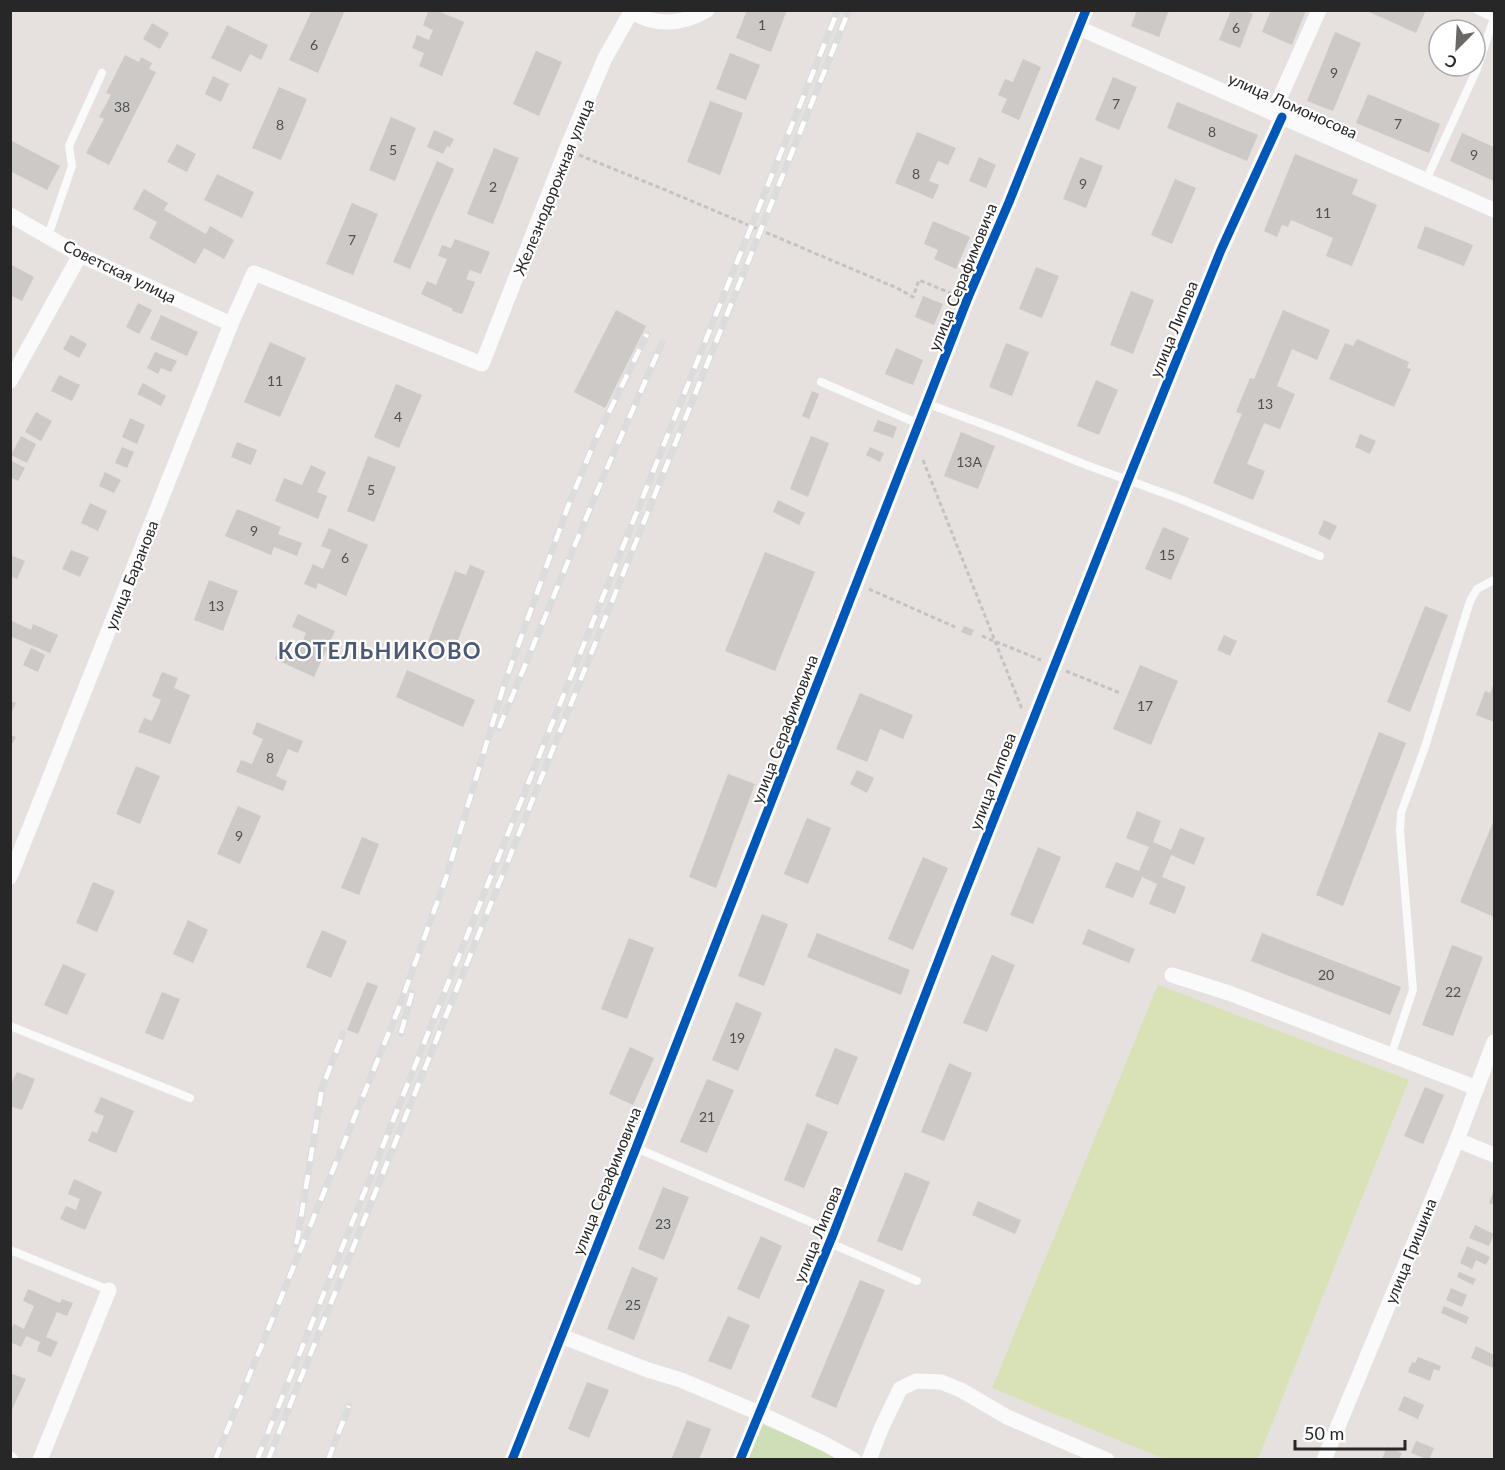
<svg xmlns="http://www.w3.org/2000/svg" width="1505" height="1470" font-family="Lato,sans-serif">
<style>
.green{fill:#cedfb8}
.pitch{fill:#d9e2b6}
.building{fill:#ccc9c7}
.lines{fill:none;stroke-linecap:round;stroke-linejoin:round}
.path{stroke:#c4c3c3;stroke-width:3;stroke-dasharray:4.5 3;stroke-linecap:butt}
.lane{stroke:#fbfafa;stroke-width:8}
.street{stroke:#fbfafa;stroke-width:15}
.rail-casing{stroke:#dddcdd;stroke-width:7}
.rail{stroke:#fff;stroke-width:4.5;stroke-dasharray:14;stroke-linecap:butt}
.cycleway-casing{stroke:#fff;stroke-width:13}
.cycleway{stroke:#0057b8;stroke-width:9}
.labels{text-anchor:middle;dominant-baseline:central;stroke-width:4.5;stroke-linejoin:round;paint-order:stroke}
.number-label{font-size:14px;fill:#515050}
.street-label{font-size:16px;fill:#272727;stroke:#fff}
.district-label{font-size:22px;font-weight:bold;letter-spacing:1.5px;fill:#4b5974;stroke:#fff}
</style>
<rect width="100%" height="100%" fill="#e6e1de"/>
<path class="green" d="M762,1424L843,1459L748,1460Z"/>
<path class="pitch" d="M1158,985L1409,1080L1258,1459H1164L992,1388Z"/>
<g class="building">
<path d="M312,10H345L318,73L289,60Z"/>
<path d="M429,10H436L464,22L442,76L419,66L424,53L412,48L417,35L429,40L433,30L423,25Z"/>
<path d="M747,10H787L771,52L736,38Z"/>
<path d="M1137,10H1169L1159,37L1131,26Z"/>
<path d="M1231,10H1244L1253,14L1240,48L1219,40Z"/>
<path d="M1271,10H1306L1292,45L1262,32Z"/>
<path d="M1365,10H1426L1416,33Z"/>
<path d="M152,23L169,33L160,49L143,39Z"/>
<path d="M227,25L268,45L261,60L250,54L241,72L211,58Z"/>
<path d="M1335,32L1361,43L1333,111L1307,101Z"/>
<path d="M536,51L562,62L539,116L513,104Z"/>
<path d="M730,53L760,65L746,100L716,89Z"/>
<path d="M125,55L139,62L141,57L152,63L149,69L156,72L109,165L86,153L104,119L99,117L111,95L106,93Z"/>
<path d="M1023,59L1041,67L1019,120L1001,112L1007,99L998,95L1005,79L1013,82Z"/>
<path d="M213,76L229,84L221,102L205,94Z"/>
<path d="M1113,77L1137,87L1119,130L1095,120Z"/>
<path d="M279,87L307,99L281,160L252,148Z"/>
<path d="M1368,94L1440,124L1429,153L1356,123Z"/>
<path d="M710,101L743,113L720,175L687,162Z"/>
<path d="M1177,102L1258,135L1247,161L1167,128Z"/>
<path d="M391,117L416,128L395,181L369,170Z"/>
<path d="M434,130L454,139L450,147L447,146L443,154L427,147Z"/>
<path d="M917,132L956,148L948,165L938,161L929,181L939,185L933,199L895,183Z"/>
<path d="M1462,133L1494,147V181L1450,161Z"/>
<path d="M10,140L60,166L47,190L10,171Z"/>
<path d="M177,144L196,154L187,172L167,162Z"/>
<path d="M494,148L519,158L493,224L467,214Z"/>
<path d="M1295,154L1358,180L1352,194L1377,205L1352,266L1326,256L1333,238L1291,220L1288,227L1282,225L1277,237L1264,231Z"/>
<path d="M979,157L996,165L986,188L969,181Z"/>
<path d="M1080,157L1103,166L1086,208L1063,199Z"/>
<path d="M437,161L454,169L410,269L393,262Z"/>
<path d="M217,174L254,192L242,218L204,200Z"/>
<path d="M1175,179L1196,188L1172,244L1151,235Z"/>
<path d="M144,189L168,203L164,210L206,234L210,226L234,240L224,259L204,248L195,264L149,238L157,222L133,209Z"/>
<path d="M352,203L378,214L353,275L326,264Z"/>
<path d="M933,221L970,237L956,269L934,259L938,250L924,244Z"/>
<path d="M1425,226L1473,245L1464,266L1417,248Z"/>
<path d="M455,239L490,252L481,274L470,270L466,279L475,282L462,314L452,311L453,309L421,294L427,281L436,285L447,259L438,256L442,245L451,248Z"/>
<path d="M10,264L34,277L22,301L10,295Z"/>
<path d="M1036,267L1059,276L1042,318L1019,309Z"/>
<path d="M1131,291L1154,300L1133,354L1110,345Z"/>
<path d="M923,296L943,304L934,325L915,317Z"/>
<path d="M138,303L152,310L139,334L126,327Z"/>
<path d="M616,310L646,326L605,408L574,392Z"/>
<path d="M1283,310L1330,330L1317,360L1292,349L1277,386L1295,394L1280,429L1264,423L1247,464L1265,471L1253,500L1213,483L1242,414L1236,412L1250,378L1254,379Z"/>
<path d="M161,315L198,332L187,356L150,339Z"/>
<path d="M71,335L87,344L79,358L63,349Z"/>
<path d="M1357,339L1409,362L1407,368L1411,369L1394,407L1329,379L1345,343L1353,346Z"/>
<path d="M270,342L306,358L280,417L244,402Z"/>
<path d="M1006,343L1029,352L1012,396L989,387Z"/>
<path d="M896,348L923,360L913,385L885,374Z"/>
<path d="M155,352L177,361L171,372L161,368L158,374L147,368Z"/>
<path d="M59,375L80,385L72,401L51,391Z"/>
<path d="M1096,380L1118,390L1099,435L1077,426Z"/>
<path d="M143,383L166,396L161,406L137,394Z"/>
<path d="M396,384L422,395L399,448L374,437Z"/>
<path d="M812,391L819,394L809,419L802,416Z"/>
<path d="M36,412L52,421L41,441L25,432Z"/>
<path d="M130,418L145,425L137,444L122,437Z"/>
<path d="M878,420L897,427L893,438L873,431Z"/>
<path d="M961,432L995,446L978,489L944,476Z"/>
<path d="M1360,434L1376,441L1370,454L1355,447Z"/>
<path d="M21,436L36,444L27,463L11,455Z"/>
<path d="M811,436L829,443L808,497L790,489Z"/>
<path d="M237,442L257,450L251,465L231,457Z"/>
<path d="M122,447L134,452L127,468L115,463Z"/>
<path d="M870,447L884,453L880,462L866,455Z"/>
<path d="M368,456L396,467L374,522L347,511Z"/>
<path d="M10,460L25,468L18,481L10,477Z"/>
<path d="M311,465L326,472L317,492L327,496L318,519L275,501L284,478L302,485Z"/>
<path d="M105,472L121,480L114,493L99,486Z"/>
<path d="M778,500L805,513L799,525L773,512Z"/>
<path d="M90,503L107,511L98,531L81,523Z"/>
<path d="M237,509L281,527L278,534L302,543L297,556L274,547L271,555L225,536Z"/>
<path d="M1324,520L1337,526L1330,540L1318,534Z"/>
<path d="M1163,527L1189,538L1171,580L1145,569Z"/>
<path d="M329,528L368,545L346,596L318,583L316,589L304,584L313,564L323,569L331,550L321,546Z"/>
<path d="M71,550L89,557L80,577L62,569Z"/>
<path d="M765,552L815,572L775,671L725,651Z"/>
<path d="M10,555L25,561L17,579L10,576Z"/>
<path d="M470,565L485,571L456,645L444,640L441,649L427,644L455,571L466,575Z"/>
<path d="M209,580L238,591L223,631L194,620Z"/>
<path d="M1425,606L1448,615L1410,712L1387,702Z"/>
<path d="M298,614L335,631L314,677L275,659L279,650L296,657L306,633L292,627Z"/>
<path d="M12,621L31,630L33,624L58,635L50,653L10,636V625Z"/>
<path d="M964,626L974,630L971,636L961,632Z"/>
<path d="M1224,635L1237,641L1230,656L1217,650Z"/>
<path d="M31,648L45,655L38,672L23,665Z"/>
<path d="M1140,665L1178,681L1151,745L1113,729Z"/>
<path d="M407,670L475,700L463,727L396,697Z"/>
<path d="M162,672L178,678L174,688L190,695L170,744L138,732L144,718L152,721L161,700L152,696Z"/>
<path d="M1494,683V722L1476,715L1485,691L1490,693Z"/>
<path d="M860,693L913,715L903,739L880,729L867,762L836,749Z"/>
<path d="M10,701L16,703L10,715Z"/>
<path d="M257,722L303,741L298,753L288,749L276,776L287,781L283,791L236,772L241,760L252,764L263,739L252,734Z"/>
<path d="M1379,732L1406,743L1343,906L1316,895Z"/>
<path d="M10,735L16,737L10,748Z"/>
<path d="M136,766L160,776L140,824L116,814Z"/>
<path d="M857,770L874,778L867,793L850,784Z"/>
<path d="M728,774L755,784L716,888L689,877Z"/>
<path d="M238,806L261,816L240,864L217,854Z"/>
<path d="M1137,811L1161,821L1153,842L1171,850L1180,828L1205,838L1194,865L1171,855L1162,877L1186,887L1175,914L1149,904L1157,884L1142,877L1133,898L1105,887L1116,862L1139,871L1149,847L1126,838Z"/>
<path d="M807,818L831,828L808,884L784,874Z"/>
<path d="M1494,820V917L1460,902Z"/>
<path d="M362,837L379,844L359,895L341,888Z"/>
<path d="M1038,847L1061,857L1033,924L1010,915Z"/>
<path d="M923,857L948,868L913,950L888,939Z"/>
<path d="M93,882L115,891L97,932L76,923Z"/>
<path d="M762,914L788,924L764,986L738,976Z"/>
<path d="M188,920L208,930L193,963L173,954Z"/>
<path d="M1088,929L1135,949L1129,963L1082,944Z"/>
<path d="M322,930L347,941L331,978L306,967Z"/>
<path d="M817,933L910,970L901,995L807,957Z"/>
<path d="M1262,933L1401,987L1390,1015L1251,961Z"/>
<path d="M629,938L654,948L627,1019L601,1009Z"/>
<path d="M1452,945L1483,957L1453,1036L1422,1025Z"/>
<path d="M992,955L1015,965L987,1032L963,1023Z"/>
<path d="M63,964L86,974L67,1015L44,1005Z"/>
<path d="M367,982L378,986L358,1034L347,1030Z"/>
<path d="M162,992L180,999L163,1040L145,1033Z"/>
<path d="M736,1002L762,1013L738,1071L712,1060Z"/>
<path d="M630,1047L654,1058L633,1105L609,1094Z"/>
<path d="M835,1048L858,1057L838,1105L815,1096Z"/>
<path d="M949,1063L972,1073L944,1141L921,1132Z"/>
<path d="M17,1072L35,1079L22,1110L10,1106V1086Z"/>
<path d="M707,1079L734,1090L707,1153L680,1142Z"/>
<path d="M1425,1087L1444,1095L1423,1144L1404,1136Z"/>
<path d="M101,1097L134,1111L116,1153L88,1141L92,1131L97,1133L104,1116L94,1112Z"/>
<path d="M807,1123L828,1132L804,1188L784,1180Z"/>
<path d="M905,1172L930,1182L902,1251L877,1241Z"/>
<path d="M74,1179L102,1192L85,1230L60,1219L66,1206L76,1210L80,1199L68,1194Z"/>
<path d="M663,1187L689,1197L664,1260L638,1249Z"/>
<path d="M1494,1189V1205L1489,1203Z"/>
<path d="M978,1201L1021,1220L1015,1234L972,1215Z"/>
<path d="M1475,1225L1494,1234L1489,1246L1469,1238Z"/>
<path d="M761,1236L782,1246L759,1299L737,1289Z"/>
<path d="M1467,1246L1490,1257L1486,1265L1476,1260L1472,1269L1460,1263Z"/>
<path d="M632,1267L658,1278L634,1340L607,1329Z"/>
<path d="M1459,1272L1476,1279L1473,1285L1457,1277Z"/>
<path d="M860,1280L885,1290L836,1408L811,1397Z"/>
<path d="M1451,1288L1467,1295L1462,1307L1446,1300Z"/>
<path d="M28,1289L60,1303L62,1299L73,1303L67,1316L57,1312L46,1337L58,1342L51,1357L37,1351L40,1342L26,1336L21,1347L10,1342V1332L14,1324L24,1329L34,1306L23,1301Z"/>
<path d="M1444,1306L1469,1317L1466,1324L1441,1313Z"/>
<path d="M728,1316L750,1325L731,1370L708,1361Z"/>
<path d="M1476,1346L1494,1355V1364L1493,1368L1471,1358Z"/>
<path d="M1418,1357L1441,1366L1439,1371L1434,1369L1430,1381L1408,1372L1412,1362L1415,1363Z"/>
<path d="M10,1373L26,1379L10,1414Z"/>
<path d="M587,1382L609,1390L589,1438L568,1429Z"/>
<path d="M1404,1396L1424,1405L1418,1419L1398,1410Z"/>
<path d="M687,1420L711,1429L699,1460H671Z"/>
<path d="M1416,1441L1434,1448L1429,1460L1411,1453Z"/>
<path d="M1387,1447L1402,1453L1399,1460L1382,1459Z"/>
</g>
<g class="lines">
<g class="path">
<path d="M579,155L668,191L897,288L913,297L919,280L955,295"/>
<path d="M923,460L1022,709"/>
<path d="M869,589L955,627"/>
<path d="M982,636L1041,660"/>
<path d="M1066,671L1120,693"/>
</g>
<g class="lane">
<path d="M1426,180L1477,69L1494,18L1477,10"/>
<path d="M48,236L72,166L69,146L102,73"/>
<path d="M821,382L919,424"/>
<path d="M928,404L1004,432L1089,466L1180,499L1320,556"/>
<path d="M10,1026L190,1098"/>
<path d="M1391,1055L1413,990L1400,831L1401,813L1425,747L1470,601L1477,589L1494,580"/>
<path d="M636,1148L834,1232"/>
<path d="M830,1243L917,1281"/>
<path d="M10,1250L109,1290"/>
</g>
<g class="street">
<path d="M629,10C654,27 682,25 707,10"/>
<path d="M1079,28L1494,210"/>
<path d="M1273,113L1319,10"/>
<path d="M10,215L80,255L231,324"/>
<path d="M10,381L80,255"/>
<path d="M10,877L231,324L254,273L482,364L566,150L605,58L631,12"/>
<path d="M1172,975L1229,993L1477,1088"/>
<path d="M1457,1140L1494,1155"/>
<path d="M561,1336L648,1370L681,1380L759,1413L825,1444L854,1460"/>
<path d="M10,1459L11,1460"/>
<path d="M40,1460L109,1290"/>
<path d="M512,1460L636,1148L967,300L1009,202L1086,10"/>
<path d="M740,1460L834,1232L959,907L1128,480L1221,250L1282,117"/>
<path d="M869,1460L881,1429L900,1389L916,1381L941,1382L961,1390L1007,1417L1107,1460"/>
<path d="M1324,1460L1457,1140L1494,1042"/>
</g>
<defs>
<g id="rail">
<path d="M499,728L601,482L662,343"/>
<path d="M401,1033L412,993"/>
<path d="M296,1244L298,1236L322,1088L343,1034"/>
<path d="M215,1460L398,1010L446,878L504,685L567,509L594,443L647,334"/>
<path d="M257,1460L838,10"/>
<path d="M268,1460L849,10"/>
<path d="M328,1460L349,1406"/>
</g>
</defs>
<use href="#rail" class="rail-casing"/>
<use href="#rail" class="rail"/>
<defs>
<g id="cycleway">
<path d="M512,1460L636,1148L967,300L1009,202L1086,10"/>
<path d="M740,1460L834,1232L959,907L1128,480L1221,250L1282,117"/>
</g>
</defs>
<use href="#cycleway" class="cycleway-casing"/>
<use href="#cycleway" class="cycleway"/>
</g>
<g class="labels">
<g class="number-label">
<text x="762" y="24">1</text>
<text x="1236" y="27">6</text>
<text x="314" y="44">6</text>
<text x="1334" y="72">9</text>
<text x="1116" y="103">7</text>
<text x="122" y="106">38</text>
<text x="1398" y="123">7</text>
<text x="280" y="124">8</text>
<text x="1212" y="131">8</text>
<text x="393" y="149">5</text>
<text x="1474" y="154">9</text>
<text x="916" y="173">8</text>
<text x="1083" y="183">9</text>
<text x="493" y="186">2</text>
<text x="1323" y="212">11</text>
<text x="352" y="239">7</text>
<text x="275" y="380">11</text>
<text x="1265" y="403">13</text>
<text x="398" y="416">4</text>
<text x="969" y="461">13А</text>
<text x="371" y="489">5</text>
<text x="254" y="530">9</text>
<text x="1167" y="554">15</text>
<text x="345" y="557">6</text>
<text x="216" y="605">13</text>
<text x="1145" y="705">17</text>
<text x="270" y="757">8</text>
<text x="239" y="835">9</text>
<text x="1326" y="974">20</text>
<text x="1453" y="991">22</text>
<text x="737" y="1037">19</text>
<text x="707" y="1116">21</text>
<text x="663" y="1223">23</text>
<text x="633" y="1304">25</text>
</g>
<g class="street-label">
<text transform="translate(1293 105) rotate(24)">улица Ломоносова</text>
<text transform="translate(553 187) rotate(-68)">Железнодорожная улица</text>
<text transform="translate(120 271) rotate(26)">Советская улица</text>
<text transform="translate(962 277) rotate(-68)">улица Серафимовича</text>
<text transform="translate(1173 329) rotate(-68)">улица Липова</text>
<text transform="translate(131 575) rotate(-68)">улица Баранова</text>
<text transform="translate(784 729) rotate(-69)">улица Серафимовича</text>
<text transform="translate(992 781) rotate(-69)">улица Липова</text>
<text transform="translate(606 1181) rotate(-68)">улица Серафимовича</text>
<text transform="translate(817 1234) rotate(-68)">улица Липова</text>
<text transform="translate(1410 1251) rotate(-68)">улица Гришина</text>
</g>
<g class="district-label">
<text x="380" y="650">КОТЕЛЬНИКОВО</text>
</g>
</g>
<rect width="1505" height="1470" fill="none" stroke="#272727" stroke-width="24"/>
<g transform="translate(1457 48) rotate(204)"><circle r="28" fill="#ffffff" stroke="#a9a9a9" stroke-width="1.5"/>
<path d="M0-4.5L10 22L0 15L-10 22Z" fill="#6a6867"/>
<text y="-9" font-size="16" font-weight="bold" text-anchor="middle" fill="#272727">С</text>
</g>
<path d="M1295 1440v9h110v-9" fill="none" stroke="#272727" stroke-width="3"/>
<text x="1304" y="1440" font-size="18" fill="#272727" stroke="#ffffff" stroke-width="4.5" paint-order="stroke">50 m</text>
</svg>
